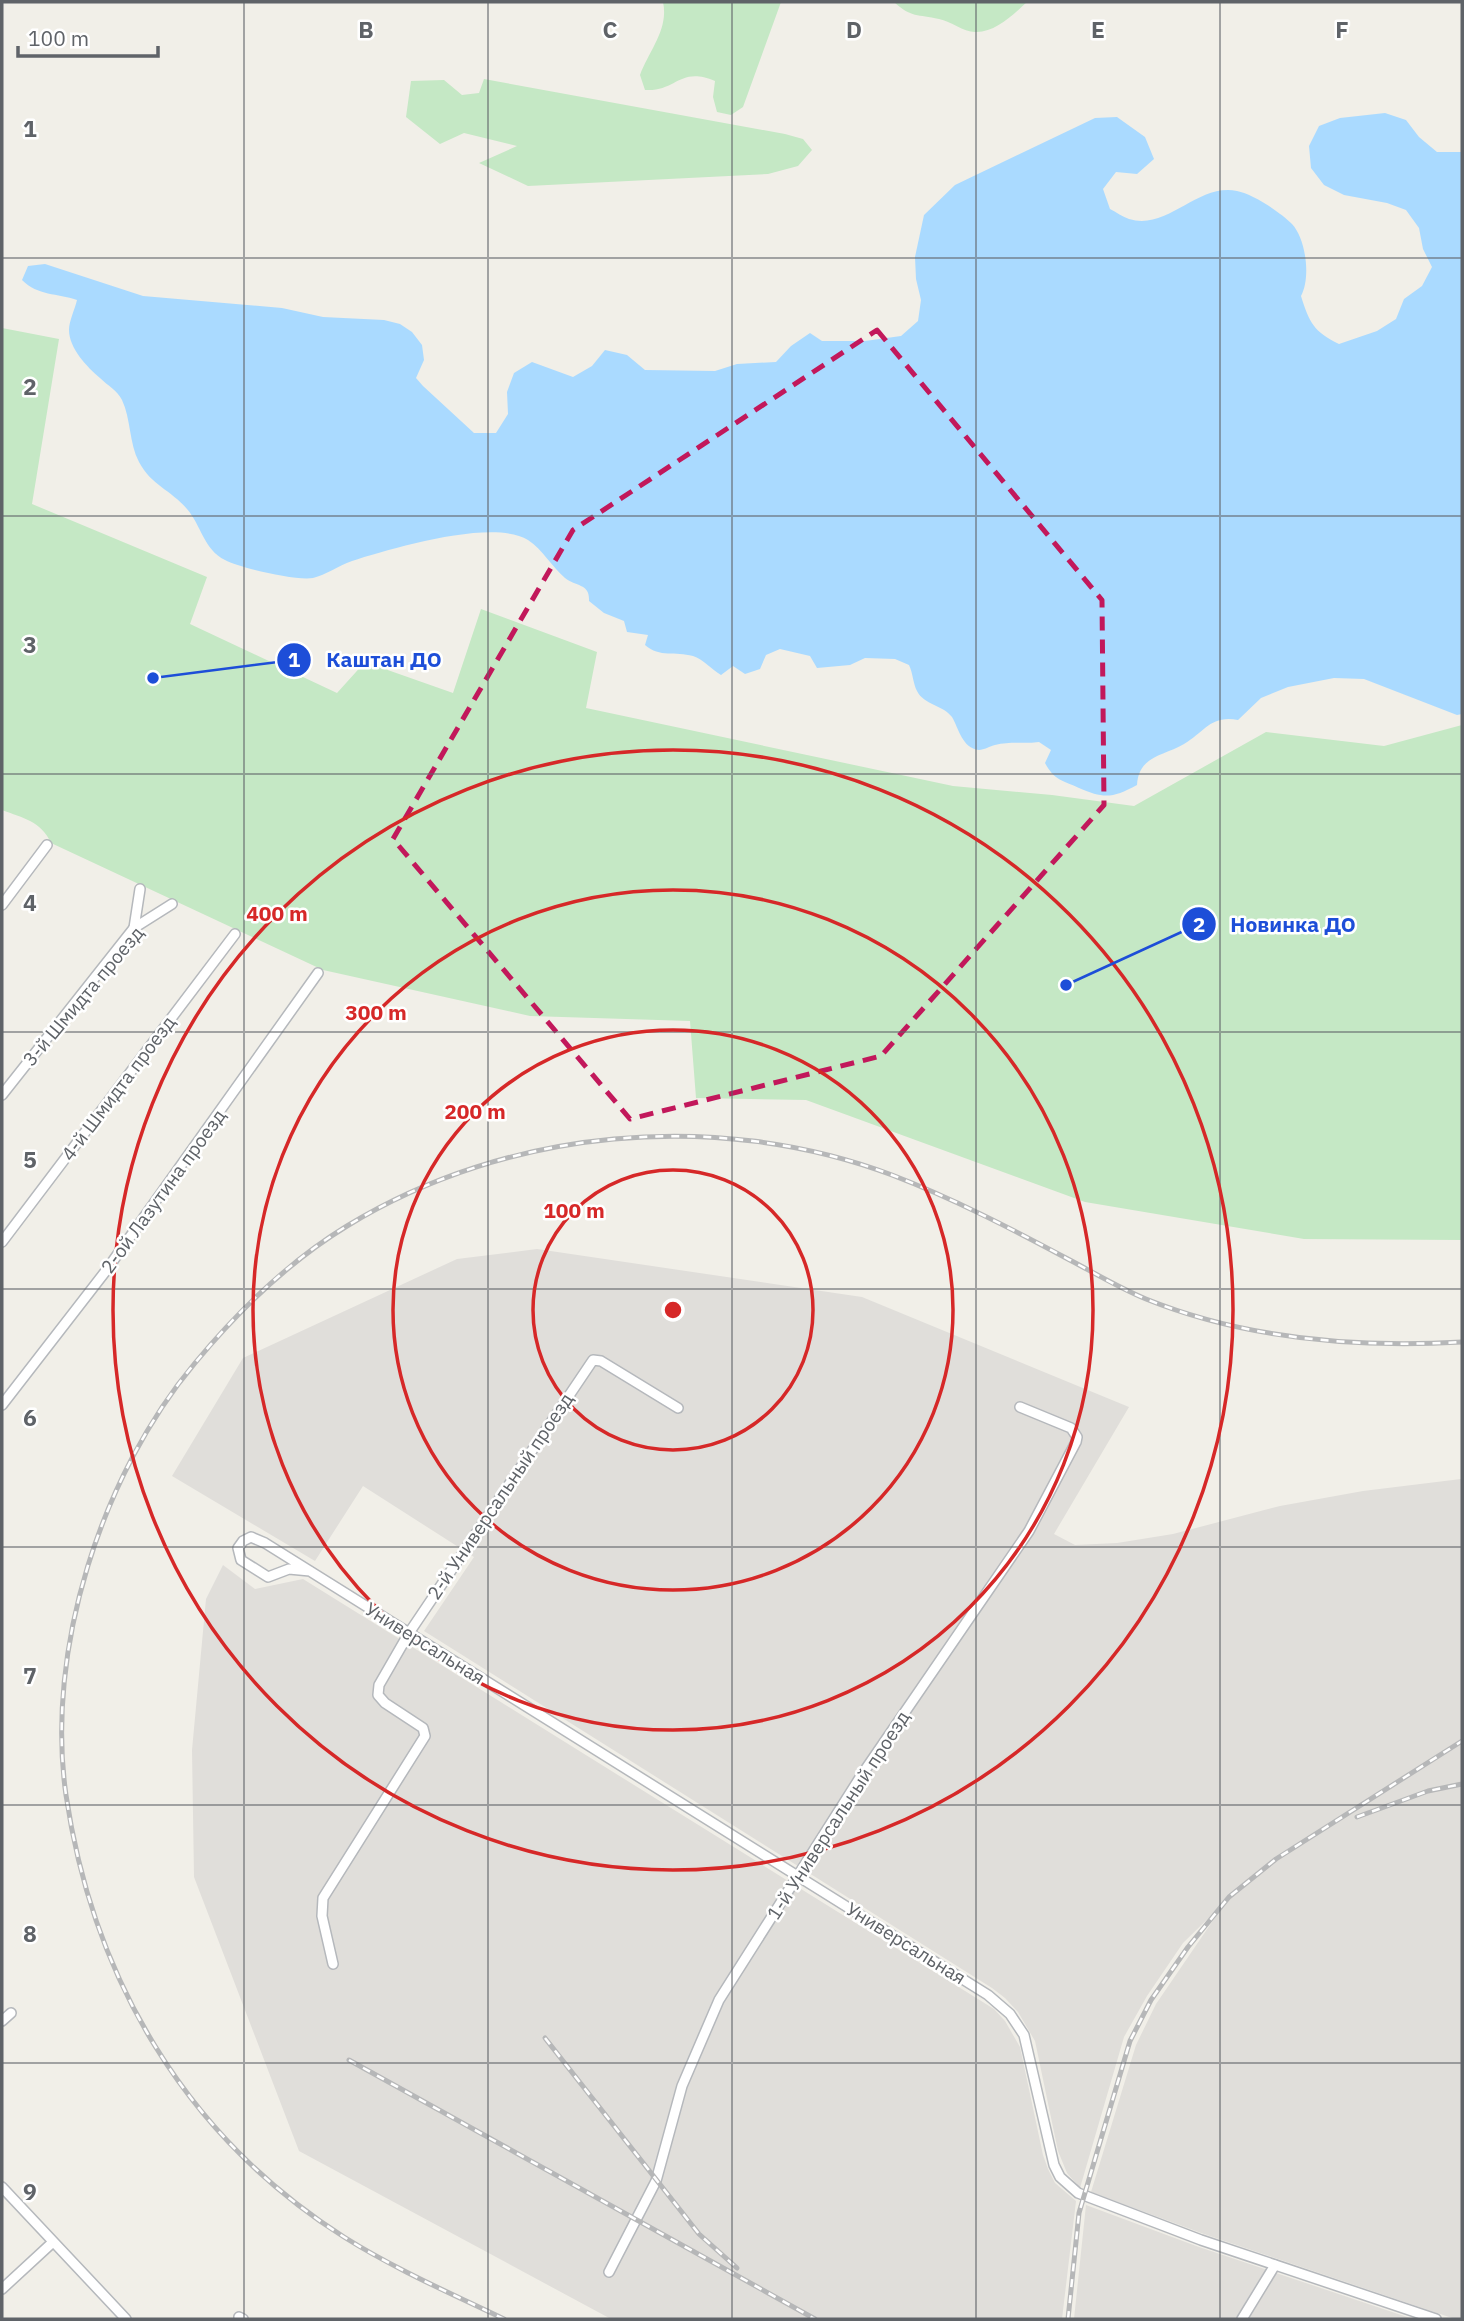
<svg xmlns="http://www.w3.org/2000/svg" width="1464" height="2321" font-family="'IBM Plex Sans',sans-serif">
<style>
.industrial{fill:#e0deda}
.green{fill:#c5e8c5}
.water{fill:#aadaff}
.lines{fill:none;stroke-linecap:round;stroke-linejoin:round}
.street-casing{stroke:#b5b8bc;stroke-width:12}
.street{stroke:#fff;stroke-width:9}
.rail-casing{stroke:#b6b7b8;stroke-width:5}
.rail{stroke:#fff;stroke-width:2.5;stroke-dasharray:8;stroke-linecap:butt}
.marked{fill:none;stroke:#c2185b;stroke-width:5;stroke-dasharray:14 9;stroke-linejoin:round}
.grid{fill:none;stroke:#5f6368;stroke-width:2;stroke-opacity:0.55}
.ring{fill:none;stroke:#d62828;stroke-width:3.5}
.labels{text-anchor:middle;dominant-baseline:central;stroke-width:5;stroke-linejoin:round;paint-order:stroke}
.street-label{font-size:19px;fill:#5f6368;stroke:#fff}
.grid-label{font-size:23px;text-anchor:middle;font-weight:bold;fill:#5f6368;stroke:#fff;stroke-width:5;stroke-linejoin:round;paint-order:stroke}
.centre{fill:#d62828;stroke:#fff;stroke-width:3.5}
.ring-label{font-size:21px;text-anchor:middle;font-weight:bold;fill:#d62828;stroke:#fff;stroke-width:5;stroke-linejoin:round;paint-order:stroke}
.leader{fill:none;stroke:#1d4ed8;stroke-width:2.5}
.callout-dot{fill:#1d4ed8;stroke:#fff;stroke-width:2.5}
.mark-label{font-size:21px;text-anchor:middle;font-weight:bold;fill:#fff}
.callout-label{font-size:21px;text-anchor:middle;font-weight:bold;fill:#1d4ed8;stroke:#fff;stroke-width:5;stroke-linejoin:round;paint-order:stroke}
</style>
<rect width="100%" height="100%" fill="#f1efe8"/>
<g class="industrial">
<path d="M537,1249L862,1297L1129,1407L1054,1534L1075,1545L1117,1543L1173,1534L1280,1506L1363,1491L1461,1479L1462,1469V2319H1455L1204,2234L1091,2192L1136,2045L1156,2004L1227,1900L1183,1943L1147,1996L1124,2037L1080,2188L1067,2173L1058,2151L1035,2041L1018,2012L1005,1998L992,1988L424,1631L474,1557L363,1486L315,1561L172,1476L243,1358L457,1259Z"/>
<path d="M223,1565L255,1589L303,1579L994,2009L1005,2021L1020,2047L1043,2155L1048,2169L1055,2183L1076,2201L1062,2319H611L299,2151L194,1877L192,1750L206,1599Z"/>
<path d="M1086,2205L1199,2247L1413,2319H1074Z"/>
</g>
<g class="green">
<path d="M663,2H781L743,107L731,115L717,112L713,97L715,81C679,66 677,92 645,90L640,75C649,51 669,29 663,2Z"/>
<path d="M894,2H1027C1014,14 995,33 975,32C963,32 951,21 939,19C918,14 911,18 894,2Z"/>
<path d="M484,79L785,134L803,139L812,150L798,166L768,174L528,186L479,163L517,146L464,133L440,144L406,117L411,81L444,80L462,95L479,93Z"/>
<path d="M2,328L59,339L32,504L207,577L190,624L337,693L365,662L453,693L481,609L597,652L586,708L953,786L1052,795L1134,806L1266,732L1384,746L1462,725V1240L1304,1239L1085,1202L806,1100L696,1098L690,1021L530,1016L323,970L51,843C41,821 23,818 2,810Z"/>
</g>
<path class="water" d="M1385,113L1406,120L1419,137L1437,152H1462V714L1457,715L1364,679L1334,678L1288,687L1261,698L1238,720C1210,715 1205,732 1184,744C1164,756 1139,755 1137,785C1113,798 1104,799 1079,788C1062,780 1055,781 1045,763L1051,750L1039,742C1024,744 1010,741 995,745C990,746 984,750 979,750C962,748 959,729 952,717C943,705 924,705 917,691C913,684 913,673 909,665L895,659L865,658L850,665L817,668L810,656L780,649L766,655L760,669L745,674L733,666L721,675C712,670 703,659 693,656C675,651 660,658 645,645L648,635L627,632L624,621L604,613L589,601C590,583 576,587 565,578C552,567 543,550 528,540C493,518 390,549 352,561C338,566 326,575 313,578C296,581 240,568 225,560C204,550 201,525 187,509C171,490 151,485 139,462C129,443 131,419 122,400C117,390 108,386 100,378C87,367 69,348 69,330C69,321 75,309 77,300C57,293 38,296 22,280L28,266L45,264L143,296L282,308L323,317L384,320L400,324L412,332L422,345L424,360L416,378L423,386L474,433H496L508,414L507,392L514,373L532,362L573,377L592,366L605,350L627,355L645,370L715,371L737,364L776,362L791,346L810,333L822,341H865L901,336L918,321L921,300L916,279L915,257L924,215L955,185L1095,118L1117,117L1145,137L1154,159L1137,174L1116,172L1103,189L1110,209C1116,212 1123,217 1129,219C1168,231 1197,183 1237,191C1253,194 1280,212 1292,224C1306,239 1311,278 1301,296C1309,322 1314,332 1339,344L1377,331L1396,319L1404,299L1422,286L1432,267L1423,249L1419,228L1406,210L1387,203L1344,195L1324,185L1311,168L1309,146L1319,126L1340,118Z"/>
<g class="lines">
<defs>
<g id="street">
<path d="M2,905L47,845"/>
<path d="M134,928L140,889"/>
<path d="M2,1095L134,928L172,904"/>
<path d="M2,1242L235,934"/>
<path d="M2,1405L105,1272L318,973"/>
<path d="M310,1571L289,1569L268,1577L241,1560L238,1548L243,1541L251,1537L265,1543L988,1995L1010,2014L1024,2035L1054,2165L1060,2177L1078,2193L1201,2240L1436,2319"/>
<path d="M333,1964L322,1916L323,1898L425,1736L423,1728L385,1703L378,1695L379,1685L409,1633L593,1360L601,1361L678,1408"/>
<path d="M2,2021L11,2013"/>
<path d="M2,2187L126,2319"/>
<path d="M609,2272L656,2181L682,2086L719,2000L861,1776L1029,1531L1076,1442L1077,1437L1071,1428L1020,1407"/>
<path d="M2,2289L53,2242"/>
<path d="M239,2317L243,2319"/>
<path d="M1242,2319L1275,2265"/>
</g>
</defs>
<use href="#street" class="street-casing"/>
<use href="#street" class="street"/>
<defs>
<g id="rail">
<path d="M1357,1817L1428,1791L1462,1784"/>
<path d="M545,2038L699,2234L737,2268"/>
<path d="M349,2060L815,2319"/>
<path d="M504,2319C450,2293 395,2269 344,2237C185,2136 93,1978 66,1795C45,1650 102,1474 195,1363C239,1310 288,1262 347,1226C507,1128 717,1109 892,1175C952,1198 1010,1228 1066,1258C1093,1272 1119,1288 1146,1299C1245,1339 1356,1348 1462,1342"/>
<path d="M1068,2319L1079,2213L1130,2041L1151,2000L1188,1947L1229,1897L1276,1859L1462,1741"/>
</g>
</defs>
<use href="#rail" class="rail-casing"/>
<use href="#rail" class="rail"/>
</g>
<path class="marked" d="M877,330L1102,600L1104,805L881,1056L630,1119L393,839L573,530Z"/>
<path class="grid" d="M244,2V2319M488,2V2319M732,2V2319M976,2V2319M1220,2V2319M2,258H1462M2,516H1462M2,774H1462M2,1032H1462M2,1289H1462M2,1547H1462M2,1805H1462M2,2063H1462"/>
<g class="ring">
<circle cx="673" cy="1310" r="140"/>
<circle cx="673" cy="1310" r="280"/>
<circle cx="673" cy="1310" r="420"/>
<circle cx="673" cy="1310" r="560"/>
</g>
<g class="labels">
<g class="street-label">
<text transform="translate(83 996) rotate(-50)">3-й Шмидта проезд</text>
<text transform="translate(118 1088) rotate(-53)">4-й Шмидта проезд</text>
<text transform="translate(163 1191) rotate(-54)">2-ой Лазутина проезд</text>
<text transform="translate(500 1496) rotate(-56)">2-й Универсальный проезд</text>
<text transform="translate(425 1643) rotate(32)">Универсальная</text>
<text transform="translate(838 1815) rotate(-57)">1-й Универсальный проезд</text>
<text transform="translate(906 1943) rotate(32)">Универсальная</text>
</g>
</g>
<g class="grid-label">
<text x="366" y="38">B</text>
<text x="610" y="38">C</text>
<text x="854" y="38">D</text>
<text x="1098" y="38">E</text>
<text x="1342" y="38">F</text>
<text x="30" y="137">1</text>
<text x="30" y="395">2</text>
<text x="30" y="653">3</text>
<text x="30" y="911">4</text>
<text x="30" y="1168">5</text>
<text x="30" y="1426">6</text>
<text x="30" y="1684">7</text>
<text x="30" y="1942">8</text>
<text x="30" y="2200">9</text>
</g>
<circle cx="673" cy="1310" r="10" class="centre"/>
<g class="ring-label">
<text x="277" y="921">400 m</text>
<text x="376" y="1020">300 m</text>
<text x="475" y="1119">200 m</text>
<text x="574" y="1218">100 m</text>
</g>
<path class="leader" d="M153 678L294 660M1066 985L1199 924"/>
<g class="callout-dot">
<circle cx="153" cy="678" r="7"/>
<circle cx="1066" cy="985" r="7"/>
<circle cx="294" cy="660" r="18"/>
<circle cx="1199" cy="924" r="18"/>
</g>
<g class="mark-label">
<text x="294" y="667">1</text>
<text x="1199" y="932">2</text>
</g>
<g class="callout-label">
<text x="384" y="667">Каштан ДО</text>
<text x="1293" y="932">Новинка ДО</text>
</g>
<rect width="1464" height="2321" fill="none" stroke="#5f6368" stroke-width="7"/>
<path d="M18 46v10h140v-10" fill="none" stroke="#5f6368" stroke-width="3.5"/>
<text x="28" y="46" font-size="21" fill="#5f6368" stroke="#ffffff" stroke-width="5" paint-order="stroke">100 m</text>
</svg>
